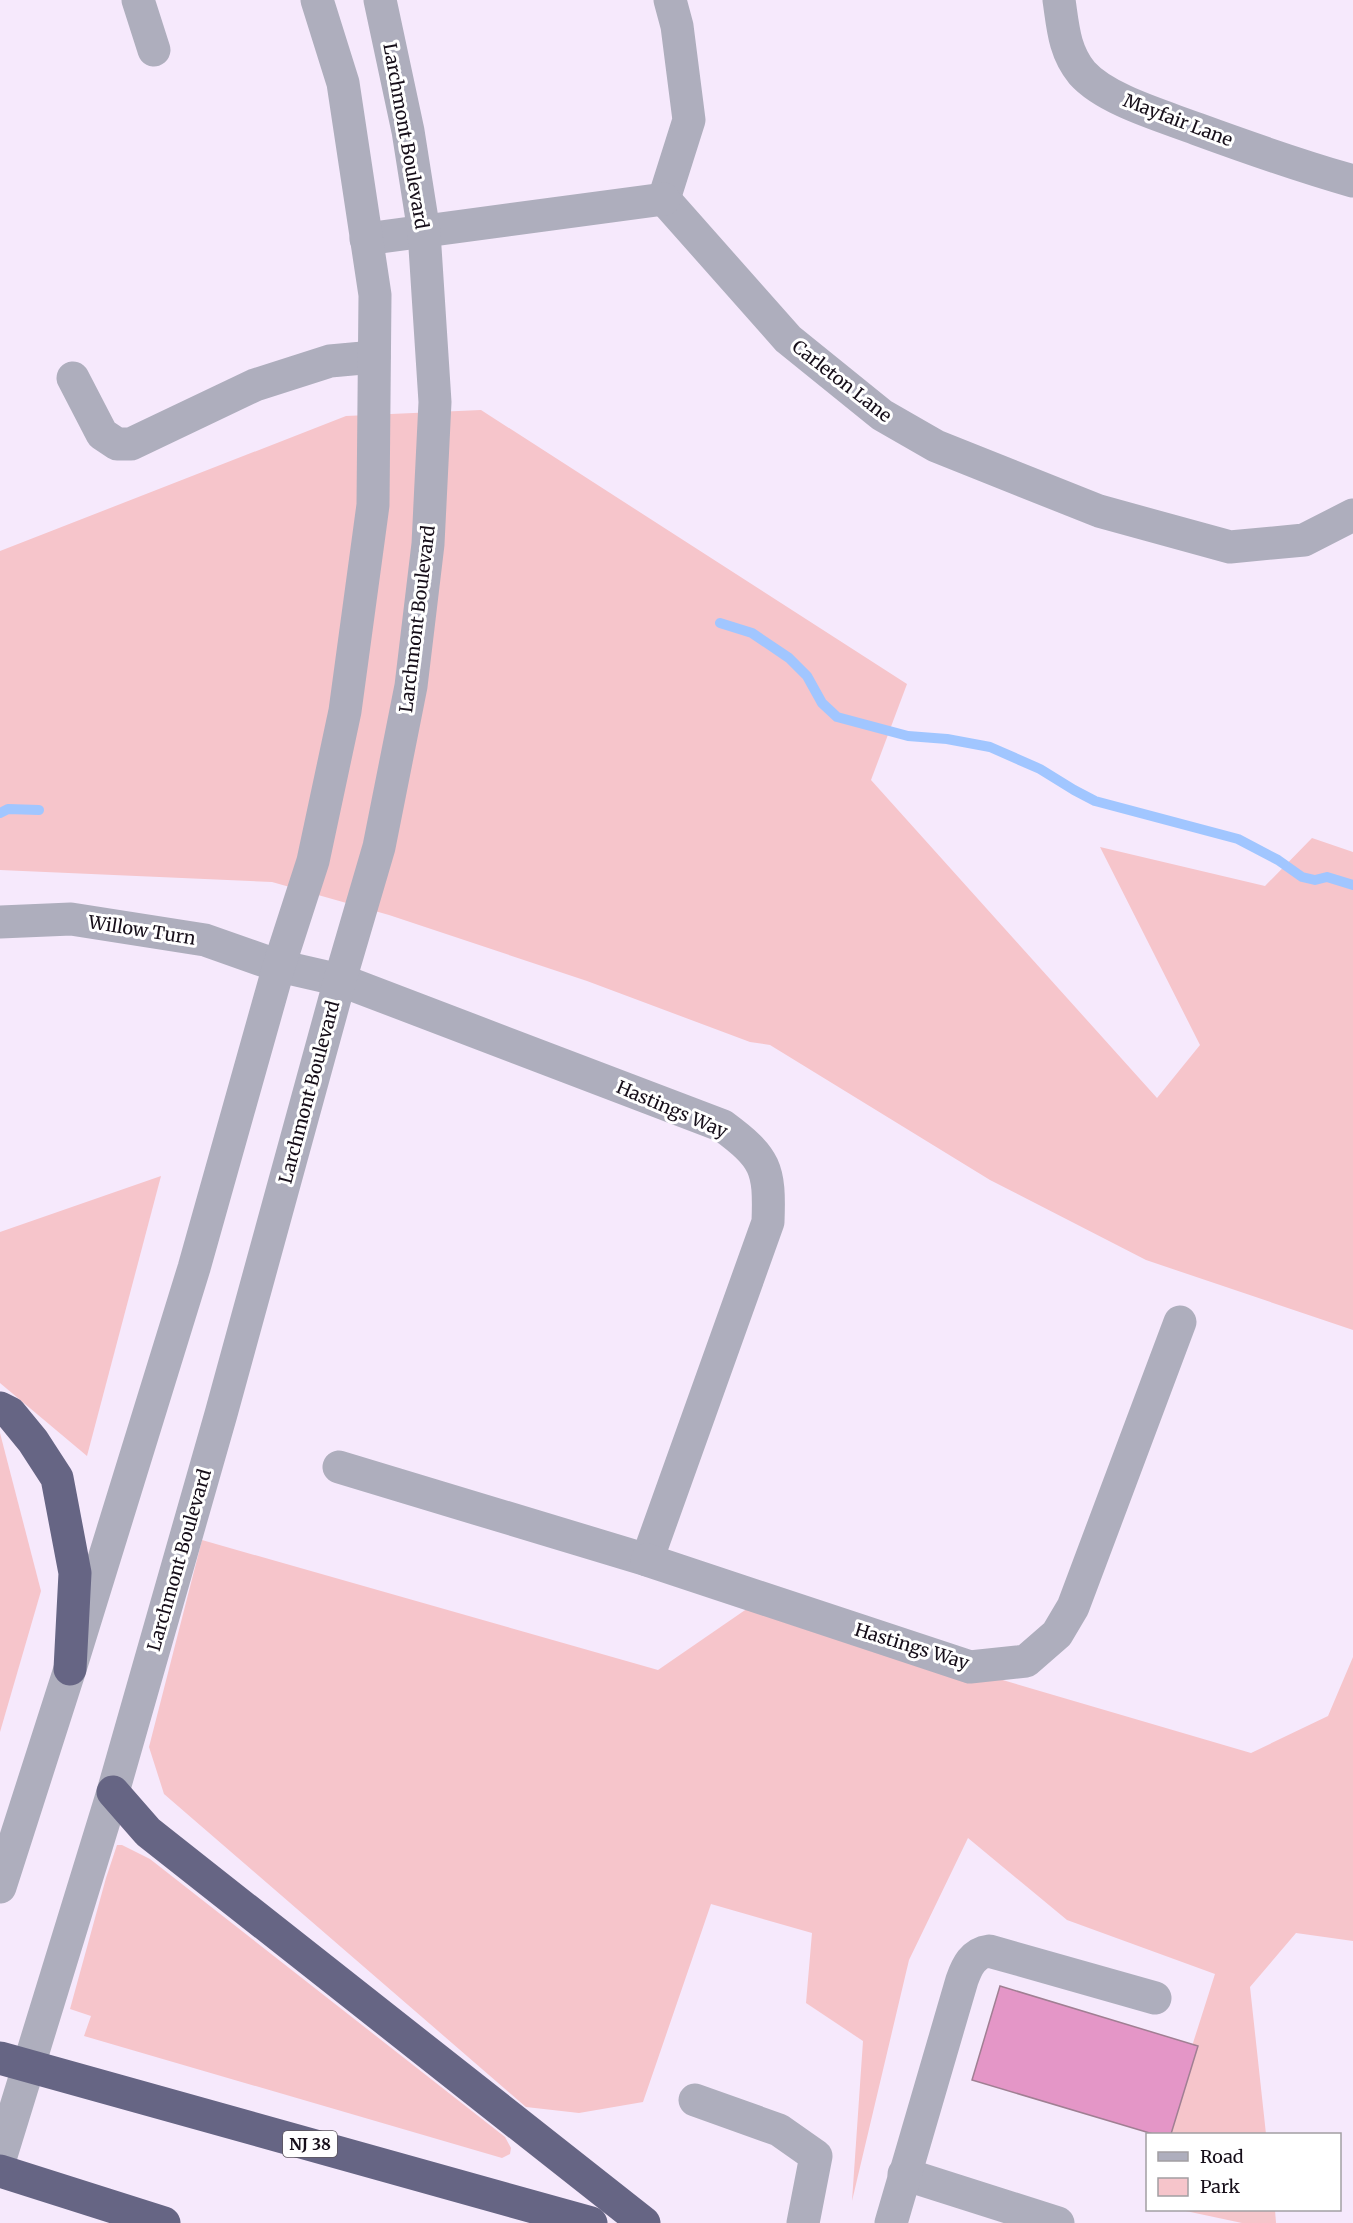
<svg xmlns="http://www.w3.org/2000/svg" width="1353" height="2223" font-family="Merriweather,serif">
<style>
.green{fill:#f6c5cb}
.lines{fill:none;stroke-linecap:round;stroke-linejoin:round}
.stream{stroke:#a1c6ff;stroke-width:10}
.building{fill:#e496c7;stroke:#a07f93;stroke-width:1.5}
.minor{stroke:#aeaebd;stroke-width:33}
.highway{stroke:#666584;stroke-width:33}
.labels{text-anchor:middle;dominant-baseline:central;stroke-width:6;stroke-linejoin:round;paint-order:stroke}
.shield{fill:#fff;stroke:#5c565e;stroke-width:1.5}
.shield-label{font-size:16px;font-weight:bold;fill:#160e19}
.street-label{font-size:18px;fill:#160e19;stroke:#fff}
</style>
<rect width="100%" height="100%" fill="#f6e9fc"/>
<g class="green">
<path d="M481,410L907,684L871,780L1157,1098L1200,1045L1100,847L1265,886L1312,838L1353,852V1330L1146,1260L990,1180L770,1045L750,1042L587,981L389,915L272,882L0,870V551L346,416Z"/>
<path d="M161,1176L87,1456L0,1383V1232Z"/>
<path d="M0,1433L41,1591L0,1732Z"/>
<path d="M202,1540L658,1670L751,1606L1251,1753L1328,1716L1353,1657V1941L1296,1933L1250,1987L1266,2134H1164L1215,1974L1067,1920L968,1838L909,1960L852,2201L863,2041L806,2003L812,1933L711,1904L643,2102L579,2113L526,2107L164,1794L149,1747Z"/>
<path d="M117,1845H122L150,1859L505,2137L511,2148L510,2154L502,2158L84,2036L91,2016L70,2009L106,1878Z"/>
<path d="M1181,2210H1275L1276,2223H1242Z"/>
</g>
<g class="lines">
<g class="stream">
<path d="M720,623L752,633L789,658L807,676L822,703L837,717L908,736L947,739L990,747L1040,769L1074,790L1095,801L1238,839L1278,860L1302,877L1315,880L1327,877L1353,885"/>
<path d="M0,813L8,809L39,810"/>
</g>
</g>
<path class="building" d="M1000,1986L1198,2046L1171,2134H1153L972,2080Z"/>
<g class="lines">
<g class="minor">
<path d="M138,0L154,50"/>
<path d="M1059,0C1063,27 1064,51 1082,73C1106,100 1163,116 1197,129C1249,148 1300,166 1353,181"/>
<path d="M664,199L788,339L882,415L936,446L1099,511L1230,547L1304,540L1353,515"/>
<path d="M664,199L689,120L677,26L670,0"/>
<path d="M366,239L664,199"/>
<path d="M73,378L102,434L117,444H131L255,385L330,361L374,357"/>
<path d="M0,922L71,919L205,940L279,966L340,980L723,1126C766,1158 770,1168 768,1222L647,1560L339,1467"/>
<path d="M647,1560L970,1667L1026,1661L1057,1634L1073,1607L1180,1322"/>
<path d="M0,1887L70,1669L194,1268L279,966L313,861L345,711L373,505L375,295L343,83L317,0"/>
<path d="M695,2100L779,2130L816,2156L803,2223"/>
<path d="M0,2159L113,1792L221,1414L340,980L379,847L411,686L428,544L435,402L424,232L408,131L380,0"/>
<path d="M904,2174L1058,2223"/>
<path d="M891,2223L962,1980C967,1966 973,1953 989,1951L1155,1998"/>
</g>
<g class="highway">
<path d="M0,1408L10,1413L33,1441L57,1478L75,1573L70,1669"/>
<path d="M113,1792L148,1832L644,2223"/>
<path d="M0,2058L591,2223"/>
<path d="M0,2171L164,2223"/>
</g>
</g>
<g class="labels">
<rect class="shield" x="283" y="2131" width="54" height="26" rx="4.5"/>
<g class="shield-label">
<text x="310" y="2144">NJ 38</text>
</g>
<g class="street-label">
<text transform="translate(1178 120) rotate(21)">Mayfair Lane</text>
<text transform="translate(406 136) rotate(80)">Larchmont Boulevard</text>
<text transform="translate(842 381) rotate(38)">Carleton Lane</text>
<text transform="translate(417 619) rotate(-83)">Larchmont Boulevard</text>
<text transform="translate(142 930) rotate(9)">Willow Turn</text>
<text transform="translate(309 1092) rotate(-75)">Larchmont Boulevard</text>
<text transform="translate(672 1109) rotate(23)">Hastings Way</text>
<text transform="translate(179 1560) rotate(-74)">Larchmont Boulevard</text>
<text transform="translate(912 1646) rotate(17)">Hastings Way</text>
</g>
</g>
<rect x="1146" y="2133" width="195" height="78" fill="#ffffff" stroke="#a29fa3" stroke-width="1.5"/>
<rect x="1158" y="2152" width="30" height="9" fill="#aeaebd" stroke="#a29fa3" stroke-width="1.5"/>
<text x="1200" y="2163" font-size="18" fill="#160e19">Road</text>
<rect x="1158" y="2178" width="30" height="18" fill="#f6c5cb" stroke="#a29fa3" stroke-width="1.5"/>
<text x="1200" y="2193" font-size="18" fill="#160e19">Park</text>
</svg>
